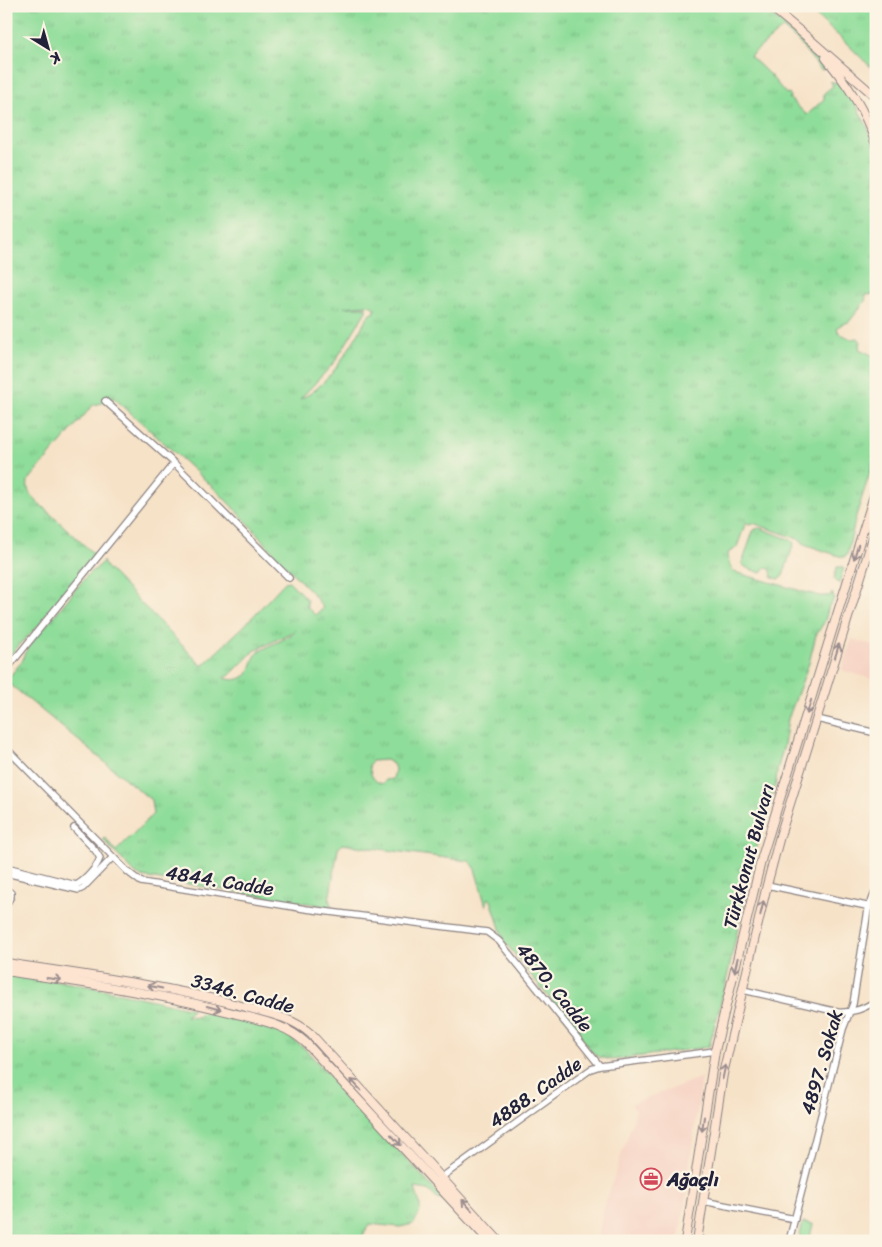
<svg xmlns="http://www.w3.org/2000/svg" width="882" height="1247" font-family="Sriracha,sans-serif">
<style>
.built{fill:#f6d2c3}
.grass{fill:url(#grass-tufts);stroke:#58806a;fill-rule:evenodd}
.garden{fill:#8fdd9a;stroke:#58806a}
.lines{fill:none;stroke-linecap:round;stroke-linejoin:round}
.street-casing{stroke:#8c8281;stroke-width:8}
.secondary-casing{stroke:#8c8281;stroke-width:10}
.street{stroke:#fff;stroke-width:5.5}
.secondary{stroke:#fde4d1;stroke-width:8}
.oneway{stroke:#9a8d8e}
.labels{text-anchor:middle;stroke-width:4.5;stroke-linejoin:round;paint-order:stroke}
.street-label{font-size:19px;fill:#22223b;stroke:#fcf5e5}
.poi-label{font-size:19px;font-weight:bold;fill:#22223b;stroke:#fcf5e5;text-anchor:start}
</style>
<defs>
<pattern id="grass-tufts" width="24" height="20" patternUnits="userSpaceOnUse" patternTransform="scale(1.25)"><rect width="24" height="20" fill="#8fdd9a"/><path d="M3 7l-1-3M5 7V3M7 7l1-3M15 17l-1-3M17 17v-4M19 17l1-3" fill="none" stroke="#7bbd86"/></pattern>
</defs>
<rect width="100%" height="100%" fill="#fcf5e5"/>
<filter id="ink" filterUnits="userSpaceOnUse"><feTurbulence type="fractalNoise" baseFrequency=".02" numOctaves="2"/><feDisplacementMap in="SourceGraphic" scale="10" xChannelSelector="R" yChannelSelector="G"/><feConvolveMatrix kernelMatrix="1 2 1 2 8 2 1 2 1" color-interpolation-filters="sRGB"/></filter>
<filter id="wash" filterUnits="userSpaceOnUse"><feTurbulence type="fractalNoise" baseFrequency=".0096" numOctaves="4" result="noise"/><feDisplacementMap in="SourceGraphic" scale="20" xChannelSelector="R" yChannelSelector="G"/><feGaussianBlur stdDeviation="1.12" result="paint"/><feColorMatrix in="noise" values="0 0 0 0 0 0 0 0 0 0 0 0 0 0 0 0 0 1.4 0 .05"/><feComposite in="paint" operator="in"/></filter>
<g filter="url(#wash)">
<rect width="100%" height="100%" fill="#f6e2c7"/>
<path class="built" d="M852,639l24,7v34l-34,-10z
M702,1077l-14,98 1,8 -11,58h-81l7,-34 32,-96 -5,-7z"/>
<path class="grass" d="M6,6h754l23,18 45,44 -7,2 -24,-30 -14,-12 -33,28 20,19 16,19 2,-1 3,3 -2,2 18,17 17,-16v-6l9,-7 -3,-5 6,2 4,-2 10,13 16,30 10,25v145l-10,1 -1,6 -16,21 -7,2 -5,4 2,5 12,6 7,-1 3,4 -2,7 17,8v97l-20,62 -9,39 -3,2 -5,-1 -35,-12 -3,-4 -48,-17 -5,1 -2,-2 -9,25 -2,2 -6,3c-3,6 1,15 5,20l85,24h10l3,-3 2,4 -2,6 -3,2 -4,16 -9,14 -7,28 -21,56 -4,26 -7,26 -1,11 -21,69 -30,136 -16,60 -97,13 -13,-3 -6,-4 -89,-112 -13,-41 -2,-2 -3,8 -12,-40 -5,-5 -127,-17 -4,5 -9,51 3,7 -190,-30 -7,-4 -32,-33 2,-2 11,13 37,-37 -2,-14 -145,-119 17,-21 1,-6 7,-10 59,-72 6,-3 7,-8 2,5 96,99h2l41,-39 41,-44 4,-1 18,19v7l8,8 8,-7 -10,-14 -35,-36 -31,-36 -32,-33 -102,-92 -2,3 -7,-3 -2,6 -9,2 -65,76c-1,7 0,10 4,16l63,58 -57,71 -32,33zM366,305l6,1 3,2v4l-6,3c-17,28 -38,71 -69,84l34,-36 32,-52v-4h-22zM296,630c-8,10 -25,13 -37,22 -9,7 -6,21 -16,25 -7,4 -12,3 -19,1l6,-3 24,-24zM386,760l7,4 2,5 -2,10 -7,1 -3,4c-10,-2 -13,-10 -14,-19l3,-4z
M805,6h71v66l-35,-34z
M760,528l31,12 3,3 -11,33 -4,3 -7,-2 -1,-7 -5,-3 -5,6 -14,-5 -5,-4 11,-33 2,-2z
M837,567h7l-5,17 -5,-5z
M6,971l101,19 86,19 -7,7 12,1 5,-5c36,8 75,12 103,38l140,152 -10,-4 -8,-8 -13,-2c5,17 9,20 -2,36l-13,3 -31,-3 -9,17h-354z"/>
<path class="garden" d="M803,1222l10,2 -4,17 -10,-2z"/>
</g>
<g filter="url(#ink)">
<g class="lines">
<g class="street-casing">
<path id="street" d="M105,401l69,62 115,115
M6,670l168,-207
M817,719l59,14
M6,748l122,124 13,10 165,27 181,23 12,9 101,125
M6,867l70,18c9,-4 21,-18 24,-27l-5,-8 -21,-22
M6,873l73,17 4,-2 30,-31
M767,885l109,23
M6,889l5,4v3l-5,9
M6,953l1,10
M743,990l95,22c15,1 25,-3 38,-11
M442,1177l149,-108 9,-3 115,-15
M703,1201l92,18
M698,1239l8,2
M789,1241l54,-212 10,-25 15,-94 8,-20"/>
</g>
<g class="secondary-casing">
<path id="secondary" d="M770,6l43,36 63,55
M826,58c22,27 39,52 50,86
M6,963c78,12 156,22 232,42 25,7 53,11 73,29l188,207
M6,971c76,12 152,22 227,42 26,7 53,11 73,30l183,198
M685,1241l30,-190 47,-194 114,-368
M697,1241l26,-167 44,-189 13,-49 96,-308"/>
</g>
<use href="#street" class="street"/>
<use href="#secondary" class="secondary"/>
</g>
<defs><path id="oneway-shaft" d="M-6 0H5M1.5-3L5.5 0L1.5 3" fill="none" stroke-width="1.6" stroke-linecap="round" stroke-linejoin="round" transform="scale(1.25)"/></defs>
<g class="oneway">
<use href="#oneway-shaft" transform="translate(856 552) rotate(107)"/>
<use href="#oneway-shaft" transform="translate(837 651) rotate(-73)"/>
<use href="#oneway-shaft" transform="translate(809 707) rotate(107)"/>
<use href="#oneway-shaft" transform="translate(762 908) rotate(-77)"/>
<use href="#oneway-shaft" transform="translate(736 965) rotate(103)"/>
<use href="#oneway-shaft" transform="translate(54 979) rotate(8)"/>
<use href="#oneway-shaft" transform="translate(155 987) rotate(-169)"/>
<use href="#oneway-shaft" transform="translate(214 1008) rotate(15)"/>
<use href="#oneway-shaft" transform="translate(724 1072) rotate(-78)"/>
<use href="#oneway-shaft" transform="translate(356 1085) rotate(-133)"/>
<use href="#oneway-shaft" transform="translate(703 1124) rotate(98)"/>
<use href="#oneway-shaft" transform="translate(396 1140) rotate(47)"/>
<use href="#oneway-shaft" transform="translate(467 1205) rotate(-132)"/>
</g>
</g>
<defs>
<g id="office-ring" transform="scale(1.125)"><circle r="9.5" fill="#fcf5e5" stroke="#d1495b" stroke-width="1.5"/><path d="M-6-3h4V-5.5h4V-3h4V5H-6ZM-1-4.5V-3h2v-1.5ZM-6 0V1H6V0Z" fill="#d1495b"/></g>
</defs>
<g fill-rule="evenodd">
<use href="#office-ring" x="651" y="1179"/>
</g>
<g class="labels">
<g class="street-label">
<text transform="translate(748 856) rotate(-75)" y="7">Türkkonut Bulvarı</text>
<text transform="translate(220 880) rotate(9)" y="7">4844. Cadde</text>
<text transform="translate(555 987) rotate(51)" y="7">4870. Cadde</text>
<text transform="translate(243 993) rotate(15)" y="7">3346. Cadde</text>
<text transform="translate(821 1062) rotate(-74)" y="7">4897. Sokak</text>
<text transform="translate(535 1092) rotate(-35)" y="7">4888. Cadde</text>
</g>
<g class="poi-label">
<text x="667" y="1186">Ağaçlı</text>
</g>
</g>
<rect width="882" height="1247" fill="none" stroke="#fcf5e5" stroke-width="25"/>
<g transform="translate(48 48) rotate(143)" stroke="#fcf5e5" stroke-width="4" paint-order="stroke">
<path d="M0-4L9 19L0 12L-9 19Z" fill="#22223b"/>
<text y="-8" font-size="14" font-weight="bold" text-anchor="middle" fill="#22223b">K</text>
</g>
</svg>
